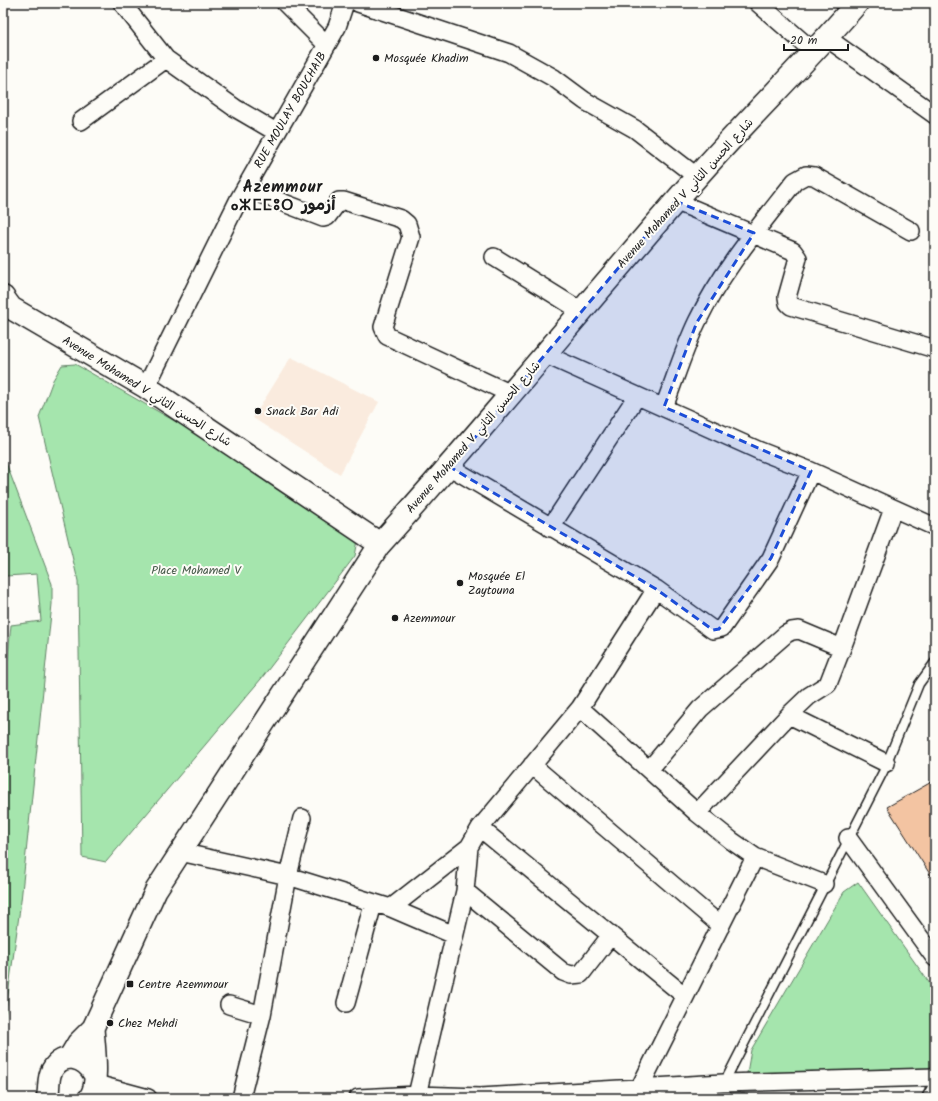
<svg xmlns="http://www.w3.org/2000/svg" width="938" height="1101" font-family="Kalam,'Playpen Sans Arabic','Noto Sans Tifinagh',sans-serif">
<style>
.built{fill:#faebde}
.green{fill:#a5e5ad;stroke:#608064}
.building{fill:#f3c4a2;stroke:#1c1c1c}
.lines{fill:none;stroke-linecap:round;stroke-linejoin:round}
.service-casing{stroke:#1c1c1c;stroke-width:11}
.minor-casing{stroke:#1c1c1c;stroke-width:20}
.tertiary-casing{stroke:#1c1c1c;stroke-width:24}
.secondary-casing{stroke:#1c1c1c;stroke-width:25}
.service{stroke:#fdfcf7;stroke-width:8}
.minor{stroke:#fdfcf7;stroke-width:17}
.tertiary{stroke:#fdfcf7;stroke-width:21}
.secondary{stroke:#fdfcf7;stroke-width:22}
.marked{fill:#1d4ed8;fill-opacity:0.2;stroke:#1d4ed8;stroke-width:3;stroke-dasharray:8 5;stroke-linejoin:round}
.poi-dot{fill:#1c1c1c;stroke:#fdfcf7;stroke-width:1.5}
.labels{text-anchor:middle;stroke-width:4;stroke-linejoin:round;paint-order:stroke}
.poi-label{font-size:12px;fill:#1c1c1c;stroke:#fdfcf7;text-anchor:start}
.street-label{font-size:12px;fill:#1c1c1c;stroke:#fdfcf7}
.park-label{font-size:12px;fill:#455848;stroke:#fdfcf7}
.district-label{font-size:16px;font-weight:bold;letter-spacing:1px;fill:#1c1c1c;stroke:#fdfcf7}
</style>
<rect width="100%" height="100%" fill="#fdfcf7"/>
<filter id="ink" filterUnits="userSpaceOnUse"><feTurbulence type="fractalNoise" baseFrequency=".025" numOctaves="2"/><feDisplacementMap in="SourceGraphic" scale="8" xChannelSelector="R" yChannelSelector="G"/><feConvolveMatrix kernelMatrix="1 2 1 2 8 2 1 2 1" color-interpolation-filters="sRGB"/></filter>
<g filter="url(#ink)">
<path class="built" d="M291,357l88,45 -39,72 -87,-56z"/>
<path class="green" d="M75,364l269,154 15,17 -4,21 -94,123 -155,183 -24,-5 -4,-276 -39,-164 14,-37 9,-15z
M3,455l49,129v20l-31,297 -18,130v-324l8,-82 30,-4 -4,-47 -31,2 -3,-10z
M858,882l77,109v81l-167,3 -21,-2 4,-23 93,-158z"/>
<path class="building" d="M935,780v102l-48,-75z"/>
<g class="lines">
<g class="service-casing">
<path id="service" d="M724,1083l159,-311 36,-88 16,-22"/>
</g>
<g class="minor-casing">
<path id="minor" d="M122,3l44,56 69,49 41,24
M285,3l42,42
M358,3l151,50 45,25 31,23 50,28 61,47
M758,3l56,49
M827,38l108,77
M81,121l85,-62
M245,188l78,30 4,-1 12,-16h5l57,18 6,5 4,13 -28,90 4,9 124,58
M675,201l118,50 5,7 -11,39 1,6 3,3 144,43
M494,257l87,54
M544,354l216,97 51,20 124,56
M146,387l93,-188 98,-172 8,-24
M664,407c11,-28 20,-58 33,-85 25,-52 63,-96 98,-141l11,-6 8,1 97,55
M450,467l206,122 57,41 9,-2 49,-70 40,-87
M550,528l87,-132
M580,708l76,-119
M789,715l20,-19 19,-12 14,-36
M532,765l189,161
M649,770l51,-61 86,-75 6,-3 7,-1 43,18 51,-139
M697,813l92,-98 97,48
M480,828l205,168
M848,838l87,120
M469,847l-4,44 98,81 8,3 10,-1 30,-39
M180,852l108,24 103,32 78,-61 11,-19 100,-120 117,105 35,28 23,16 69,27
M391,908l63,27
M346,1003l27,-99
M229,1005l33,10
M96,1084l52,14
M639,1089l116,-232
M417,1095l48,-204
M241,1098l21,-83 26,-139 14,-58
M358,1098l59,-3 63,2 243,-14 212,-6
M931,1098l4,-7"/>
</g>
<g class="tertiary-casing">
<path id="tertiary" d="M69,1058l9,-15 15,-15 63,-138 224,-346
M47,1098c3,-9 0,-19 5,-28 11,-20 33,-12 42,4
M89,1098c11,-12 5,-53 4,-70"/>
</g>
<g class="secondary-casing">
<path id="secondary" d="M3,297l8,11 135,79 234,157c108,-120 209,-244 315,-365 52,-60 110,-115 162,-176"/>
</g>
<use href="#service" class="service"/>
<use href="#minor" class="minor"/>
<use href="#tertiary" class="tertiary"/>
<use href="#secondary" class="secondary"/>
</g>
</g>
<path class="marked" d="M675,201l79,32 -57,89 -33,85 147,64 -40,87 -52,71 -6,1 -57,-41 -206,-122z"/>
<g class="poi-dot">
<circle cx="376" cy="58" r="4"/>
<circle cx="258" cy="411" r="4"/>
<circle cx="460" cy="583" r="4"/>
<circle cx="395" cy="618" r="4"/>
<rect x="126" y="980" width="8" height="8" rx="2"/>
<circle cx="110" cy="1023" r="4"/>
</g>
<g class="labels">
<g class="poi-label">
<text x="384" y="62">Mosquée Khadim</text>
<text x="266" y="415">Snack Bar Adi</text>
<text x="468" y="580">Mosquée El<tspan x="468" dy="14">Zaytouna</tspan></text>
<text x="403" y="622">Azemmour</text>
<text x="138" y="988">Centre Azemmour</text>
<text x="118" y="1027">Chez Mehdi</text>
</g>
<g class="street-label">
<text transform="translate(290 110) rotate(-60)" y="4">RUE MOULAY BOUCHAIB</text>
<text transform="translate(685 193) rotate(-48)" y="4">Avenue Mohamed V شارع الحسن الثاني</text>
<text transform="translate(147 391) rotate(32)" y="4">Avenue Mohamed V شارع الحسن الثاني</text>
<text transform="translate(473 437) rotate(-49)" y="4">Avenue Mohamed V شارع الحسن الثاني</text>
</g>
<g class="park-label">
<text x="196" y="574">Place Mohamed V</text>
</g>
<g class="district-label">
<text x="283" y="192">Azemmour<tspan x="283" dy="18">ⴰⵣⵎⵎⵓⵔ أزمور</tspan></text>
</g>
</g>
<rect width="938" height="1101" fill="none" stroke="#fdfcf7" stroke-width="16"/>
<rect x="8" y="8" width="922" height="1085" fill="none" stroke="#1c1c1c" stroke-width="1.5" filter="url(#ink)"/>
<path d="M784 44v6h64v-6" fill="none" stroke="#1c1c1c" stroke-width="2"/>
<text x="790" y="44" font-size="12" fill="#1c1c1c" stroke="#fdfcf7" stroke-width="3" paint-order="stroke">20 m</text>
</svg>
